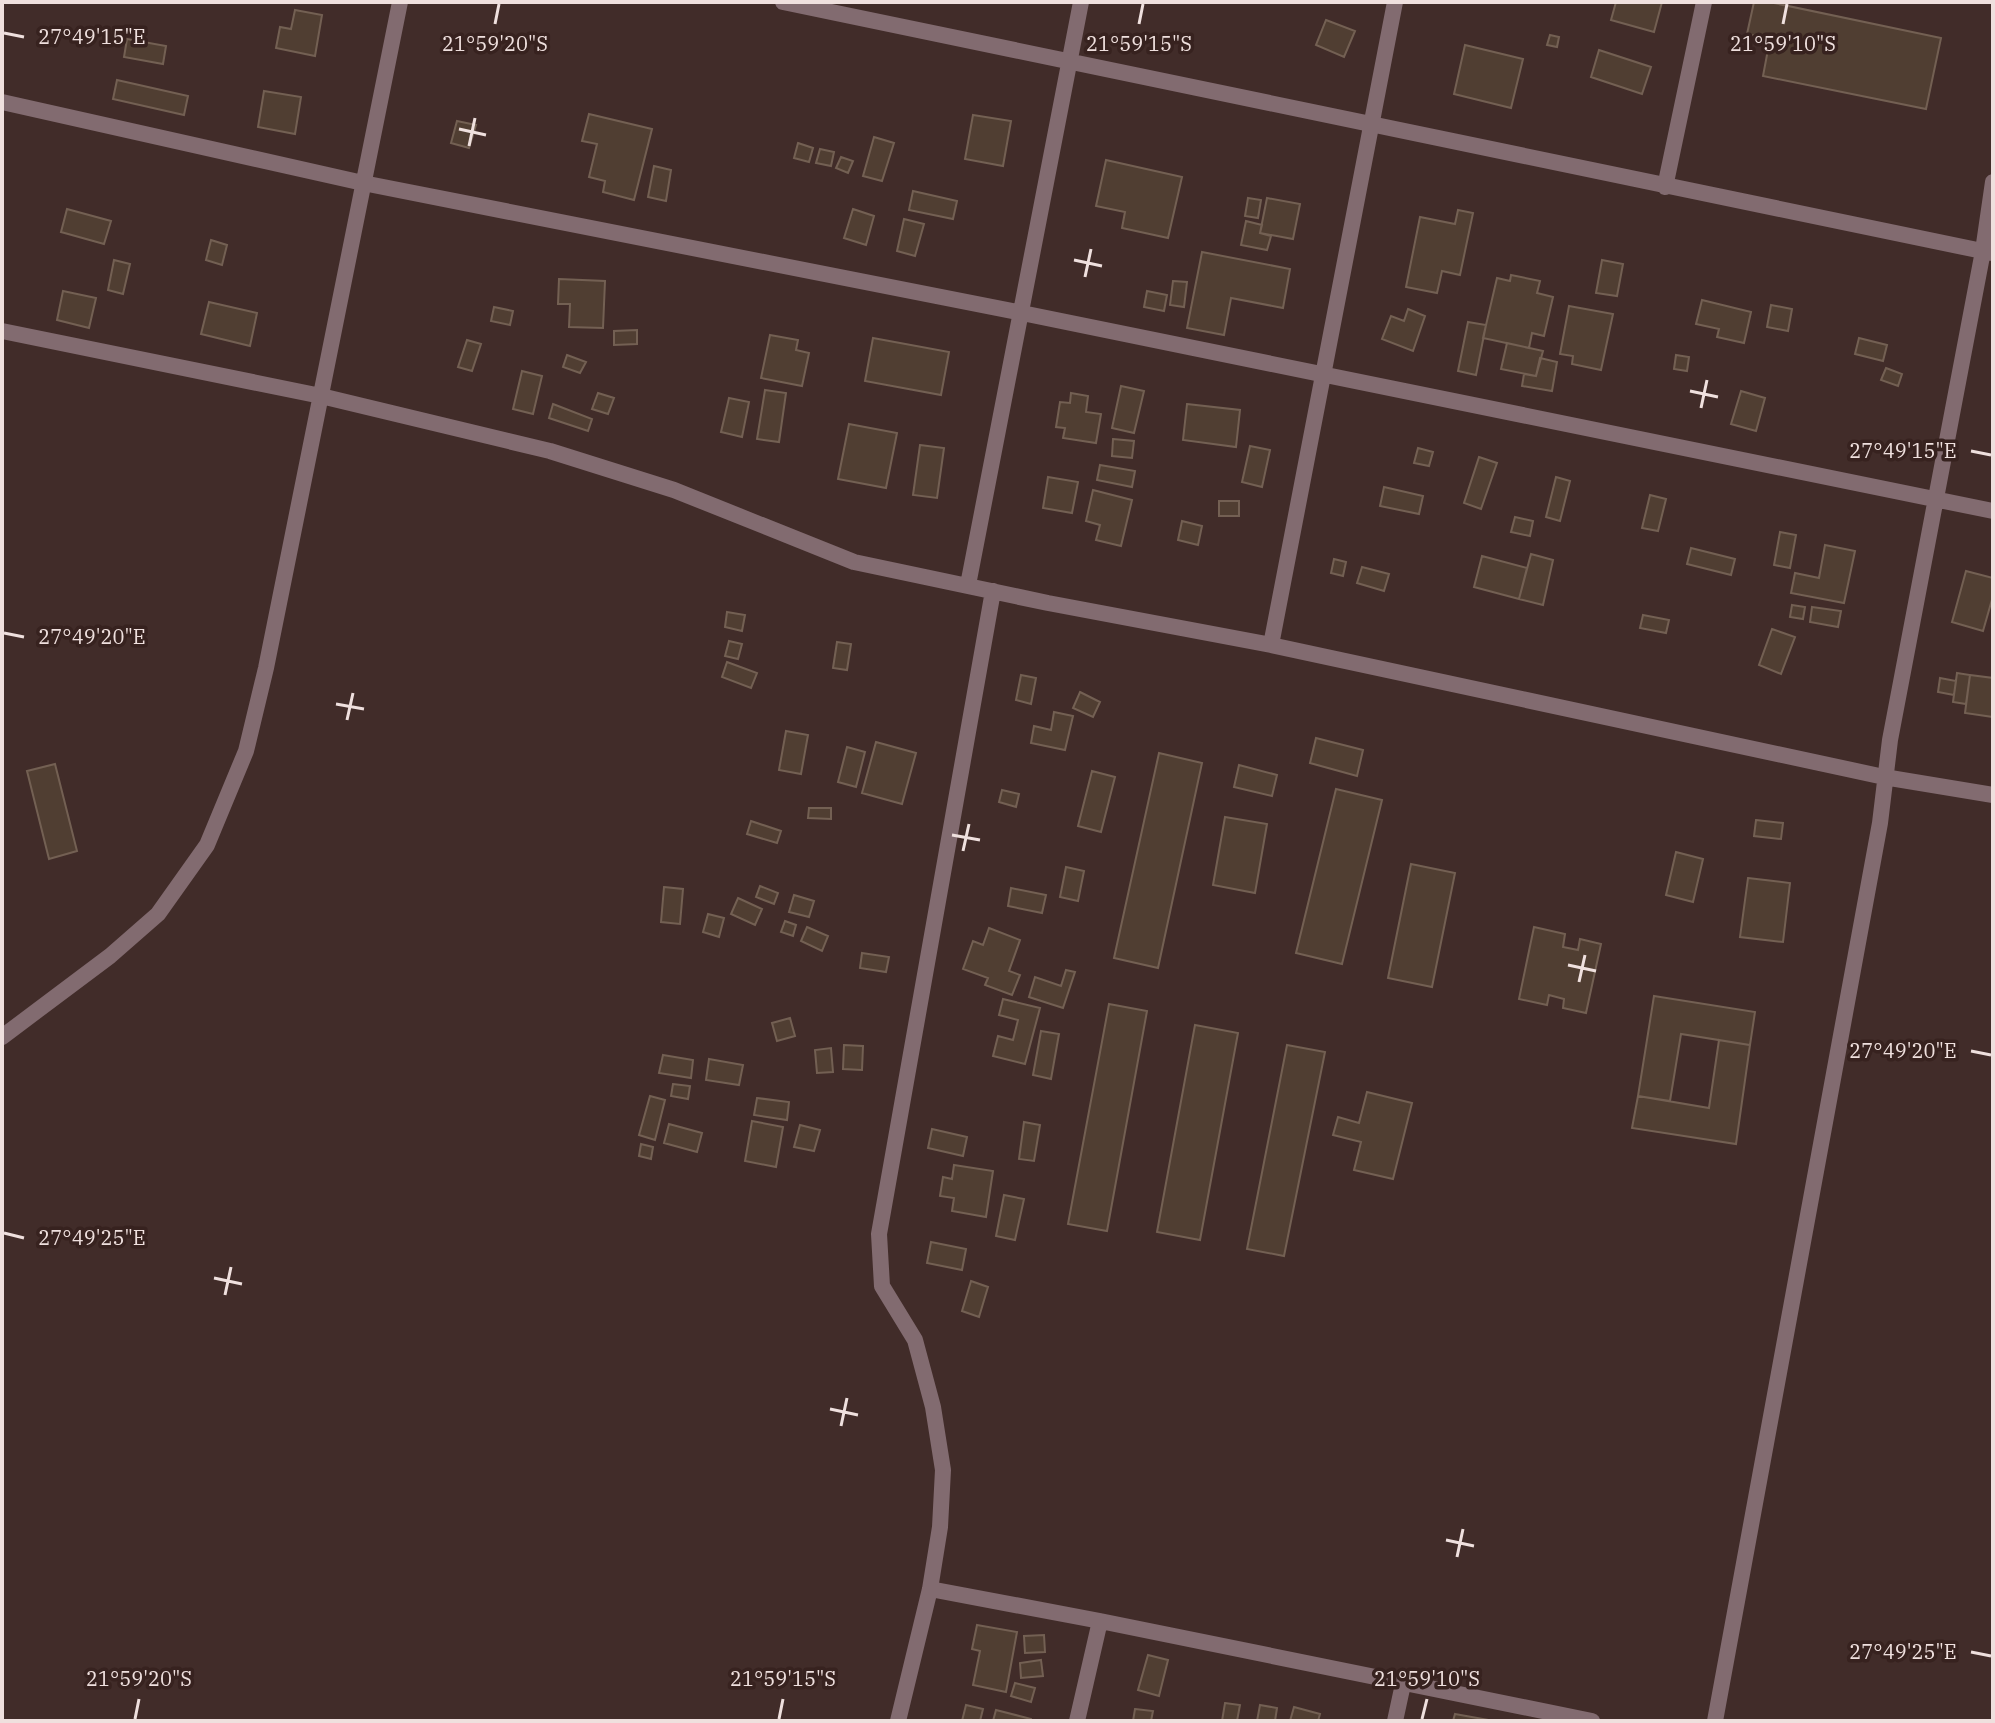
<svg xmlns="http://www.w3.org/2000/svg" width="1995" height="1723" font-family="'IBM Plex Serif',serif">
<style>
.building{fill:#503e32;stroke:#736053;stroke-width:2}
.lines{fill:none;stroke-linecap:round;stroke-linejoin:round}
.minor{stroke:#826b70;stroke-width:16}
.ticks{fill:none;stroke:#efe0de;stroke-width:3}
.ticks-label{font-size:20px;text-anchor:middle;fill:#efe0de;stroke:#37221f;stroke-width:7;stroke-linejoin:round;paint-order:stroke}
</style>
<rect width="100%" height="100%" fill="#412c29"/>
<path class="building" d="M1616,2h46l-8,30 -43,-12z
M1754,2h15l172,36 -15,71 -163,-33 7,-37 -23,-5z
M295,10l27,5 -7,41 -39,-8 4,-21 11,2z
M1326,20l29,11 -11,26 -28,-12z
M1550,35l9,2 -2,10 -10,-2z
M127,39l39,7 -3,18 -39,-7z
M1465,45l58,14 -12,49 -57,-14z
M1599,50l52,17 -9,27 -51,-17z
M117,80l71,16 -4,19 -71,-16z
M264,91l37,6 -6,37 -37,-7z
M589,114l63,15 -18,71 -31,-8 2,-11 -16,-4 8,-33 -15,-3z
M973,115l38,6 -8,45 -38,-7z
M457,121l19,4 -7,23 -18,-5z
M874,137l20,6 -12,38 -19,-5z
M798,143l15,5 -4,14 -15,-4z
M820,149l14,3 -3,14 -15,-3z
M841,157l12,4 -5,12 -12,-5z
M1106,160l76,17 -14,61 -46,-10 3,-16 -29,-6z
M654,166l17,4 -5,31 -18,-4z
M913,191l44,10 -4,18 -44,-9z
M1248,198l13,2 -3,18 -13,-2z
M1267,198l33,6 -7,35 -33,-6z
M67,209l44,12 -7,23 -43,-12z
M853,209l21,7 -8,29 -22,-7z
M1458,210l15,3 -13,62 -18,-4 -5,22 -31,-6 14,-70 35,7z
M904,219l20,5 -9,32 -18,-5z
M1246,221l16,4 -2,8 11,3 -4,14 -26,-5z
M211,240l16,5 -5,20 -16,-5z
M1202,252l88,17 -7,39 -52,-10 -7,37 -37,-7z
M114,260l16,4 -7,30 -15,-4z
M1602,260l21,4 -6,32 -21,-3z
M1511,275l29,6 -3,12 16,4 -9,39 -12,-3 -3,15 -46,-10 14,-60 13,3z
M559,279l46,2 -2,47 -34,-1 1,-23h-12z
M1173,281l14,1 -3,25 -14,-2z
M63,291l33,7 -7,30 -32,-8z
M1147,291l20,4 -3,16 -20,-4z
M1702,300l49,12 -7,31 -27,-6 2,-8 -23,-5z
M209,302l48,11 -7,33 -49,-12z
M1771,305l21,4 -4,22 -21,-4z
M1569,306l44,8 -12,56 -29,-6 1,-8 -13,-2z
M494,307l19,4 -3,14 -19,-4z
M1408,309l17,7 -12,35 -31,-12 9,-23 13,5z
M1468,322l18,3 -10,50 -18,-4z
M637,330v14l-23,1v-14z
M770,335l28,5 -2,10 13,3 -7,33 -41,-8z
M873,338l76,14 -8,43 -76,-14z
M1859,338l28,7 -4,16 -28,-7z
M467,340l14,4 -9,27 -14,-4z
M1507,343l36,8 -7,25 -35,-7z
M567,355l19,7 -6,11 -17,-6z
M1676,355l13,2 -2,14 -13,-2z
M1540,358l17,4 -5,29 -30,-5 2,-12 12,2z
M1886,368l16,6 -4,12 -17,-6z
M522,371l20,5 -9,38 -20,-5z
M1121,386l23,5 -10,42 -22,-5z
M765,390l21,3 -7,49 -22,-3z
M1741,391l24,7 -9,33 -25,-7z
M598,393l16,5 -6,16 -16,-5z
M1071,393l17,3 -2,16 15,2 -5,29 -33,-5 2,-10 -9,-1 4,-25 10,1z
M729,398l20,4 -7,35 -21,-5z
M553,404l39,15 -4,12 -39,-13z
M1187,404l53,6 -4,37 -53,-7z
M849,424l48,9 -11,55 -48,-9z
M1113,439l21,2 -2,17 -20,-2z
M920,445l24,3 -7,50 -24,-3z
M1250,446l20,4 -8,37 -20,-5z
M1418,448l15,4 -4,14 -15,-3z
M1479,457l18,6 -16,46 -17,-6z
M1100,465l35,6 -3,16 -35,-7z
M1048,477l30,5 -6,31 -29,-5z
M1556,477l14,4 -10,40 -14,-4z
M1384,487l39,9 -4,18 -39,-8z
M1093,490l39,10 -11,46 -25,-6 4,-15 -14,-4z
M1650,495l16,4 -8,32 -16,-3z
M1219,501h20v15h-20z
M1515,517l18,4 -3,15 -19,-4z
M1182,521l20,5 -4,19 -20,-5z
M1780,532l16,3 -6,33 -16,-3z
M1825,545l30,6 -11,52 -53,-10 4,-20 24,5z
M1691,548l44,11 -4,16 -44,-11z
M1531,554l22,6 -10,45 -24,-6z
M1482,556l45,12 -8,31 -45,-12z
M1334,559l12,3 -3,14 -12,-3z
M1362,567l27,7 -5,17 -27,-8z
M1966,571l27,7v18l-10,35 -31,-9z
M1792,605l13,2 -2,12 -13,-2z
M1812,607l29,4 -3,16 -28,-5z
M727,612l18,3 -3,16 -17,-4z
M1643,615l26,5 -3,13 -26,-5z
M1772,629l23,8 -14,37 -22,-9z
M729,641l13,3 -4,15 -13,-3z
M837,642l14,2 -4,26 -14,-2z
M727,662l30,11 -6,15 -29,-11z
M1957,673l13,2 -4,29 -13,-2z
M1021,675l15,3 -5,26 -15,-4z
M1970,675l23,3v39l-28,-4z
M1940,678l16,3 -2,14 -16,-3z
M1080,692l20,10 -7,15 -20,-9z
M1054,712l19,4 -8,34 -34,-7 3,-17 17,4z
M786,731l22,4 -7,39 -22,-4z
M1316,738l47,12 -6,26 -47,-13z
M876,742l40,11 -14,51 -40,-11z
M847,747l18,5 -9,35 -18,-5z
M1159,753l43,10 -44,205 -44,-10z
M55,764l22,87 -28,8 -22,-88z
M1239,765l38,10 -5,21 -38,-9z
M1092,771l23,6 -14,55 -23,-6z
M1336,789l46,11 -40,164 -46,-11z
M1002,790l17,4 -3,13 -17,-5z
M809,808h22v11l-23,-1z
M1225,817l42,7 -12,69 -42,-8z
M1756,820l27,3 -2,16 -27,-3z
M751,821l30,10 -4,12 -30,-9z
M1676,852l27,7 -10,43 -27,-7z
M1411,864l44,9 -23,114 -44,-9z
M1066,867l18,4 -6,30 -18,-4z
M1748,878l42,5 -7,59 -43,-5z
M760,886l18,7 -4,11 -18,-7z
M664,887l19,2 -3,35 -19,-2z
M1011,888l35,7 -4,18 -34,-7z
M794,895l20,6 -5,16 -20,-5z
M738,898l24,11 -7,16 -24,-11z
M708,914l16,4 -5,19 -16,-5z
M785,921l11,4 -3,11 -12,-4z
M807,927l21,9 -6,15 -21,-10z
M1534,927l31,7 -2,13 15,3 2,-11 21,5 -15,69 -23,-5 1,-9 -15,-4 -2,10 -28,-6z
M989,928l31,12 -11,31 11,4 -8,20 -27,-10 3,-7 -25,-9 10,-28 10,4z
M862,953l27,4 -3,15 -26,-4z
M1066,970l9,2 -12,36 -34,-11 6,-20 26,9z
M1654,996l101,16 -5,33 -69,-11 -11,67 -32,-5z
M1003,999l37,9 -15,56 -32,-8 5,-20 15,4 5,-20 -19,-5z
M1109,1004l38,7 -40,220 -39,-7z
M790,1018l5,18 -18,5 -5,-18z
M1195,1025l43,8 -38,207 -43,-8z
M1041,1031l18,3 -8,45 -18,-4z
M1719,1040l31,5 -14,99 -104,-16 6,-32 71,12z
M844,1045l19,1 -1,24 -19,-1z
M1287,1045l38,7 -41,204 -37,-7z
M831,1048l2,24 -16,1 -2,-23z
M663,1055l30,5 -2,18 -32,-5z
M709,1059l34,6 -4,20 -33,-5z
M673,1084l17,2 -2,13 -17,-3z
M1367,1092l45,11 -19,76 -39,-9 7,-28 -28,-7 5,-18 21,6z
M650,1096l15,4 -10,40 -16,-5z
M757,1098l32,4 -2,18 -33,-5z
M752,1121l31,6 -7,40 -31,-6z
M1024,1122l16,3 -6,36 -15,-2z
M669,1124l33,9 -5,19 -33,-9z
M800,1125l20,5 -6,21 -20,-4z
M932,1129l35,8 -4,19 -35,-8z
M641,1144l12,3 -2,12 -12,-3z
M954,1165l39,6 -7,46 -34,-6 2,-13 -14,-2 3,-19 9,2z
M1004,1195l20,4 -9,41 -19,-4z
M931,1242l35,7 -4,21 -35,-7z
M971,1281l17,6 -9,30 -17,-6z
M977,1625l40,7 -11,60 -33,-7 7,-34 -8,-2z
M1044,1635l1,17 -20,1 -1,-17z
M1148,1655l20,5 -9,36 -21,-6z
M1041,1660l2,16 -22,2 -1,-15z
M1015,1683l20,5 -4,14 -20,-6z
M1225,1703l15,2 -3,16h-15z
M966,1705l17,4 -3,12h-18z
M1260,1705l17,3 -2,13h-18z
M1294,1707l26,7 -2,7h-28z
M1135,1709l18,2 -2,10h-18z
M996,1710l35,9v2h-38z
M1455,1714l39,7h-41z"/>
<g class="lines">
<path class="minor" d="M783,2l1209,251
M2,102l361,81 659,130 971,198
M1665,187l39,-185
M2,331l319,65 229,55 124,39 180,72 194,41 223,42 613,132 109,18
M968,585l113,-583
M1271,645l124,-643
M2,1037l108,-81 48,-42 49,-69 39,-94 20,-83 134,-666
M930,1589l170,32 492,100
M898,1721l32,-132 10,-62 3,-57 -10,-63 -18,-67 -33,-54 -3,-52 114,-643
M1077,1721l23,-100
M1395,1721l8,-37
M1715,1721l165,-898 10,-83 93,-489 10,-69"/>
</g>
<path class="ticks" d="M495,24l4,-20M1139,24l4,-20M1783,24l4,-20M4,33l20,4M459,129l27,6M469,146l6,-28M1074,260l28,6M1085,277l6,-28M1690,391l28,6M1701,408l6,-28M1971,451l20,4M4,633l20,4M336,704l28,5M347,720l6,-27M952,835l28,5M963,851l6,-27M1568,965l28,6M1579,982l6,-27M1971,1051l20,4M4,1233l20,5M214,1278l28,6M225,1295l6,-28M830,1409l28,6M841,1426l6,-28M1446,1540l28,6M1457,1557l6,-28M1971,1652l20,4M135,1719l4,-20M779,1719l4,-20M1422,1719l5,-20"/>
<g class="ticks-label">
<text x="92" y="44">27°49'15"E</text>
<text x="495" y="51">21°59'20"S</text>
<text x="1139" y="51">21°59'15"S</text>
<text x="1783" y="51">21°59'10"S</text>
<text x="1903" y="458">27°49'15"E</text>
<text x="92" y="644">27°49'20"E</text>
<text x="1903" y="1058">27°49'20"E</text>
<text x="92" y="1245">27°49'25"E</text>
<text x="1903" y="1659">27°49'25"E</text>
<text x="139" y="1686">21°59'20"S</text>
<text x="783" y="1686">21°59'15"S</text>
<text x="1427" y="1686">21°59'10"S</text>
</g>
<rect width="1995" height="1723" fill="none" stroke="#efe0de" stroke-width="8"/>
</svg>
